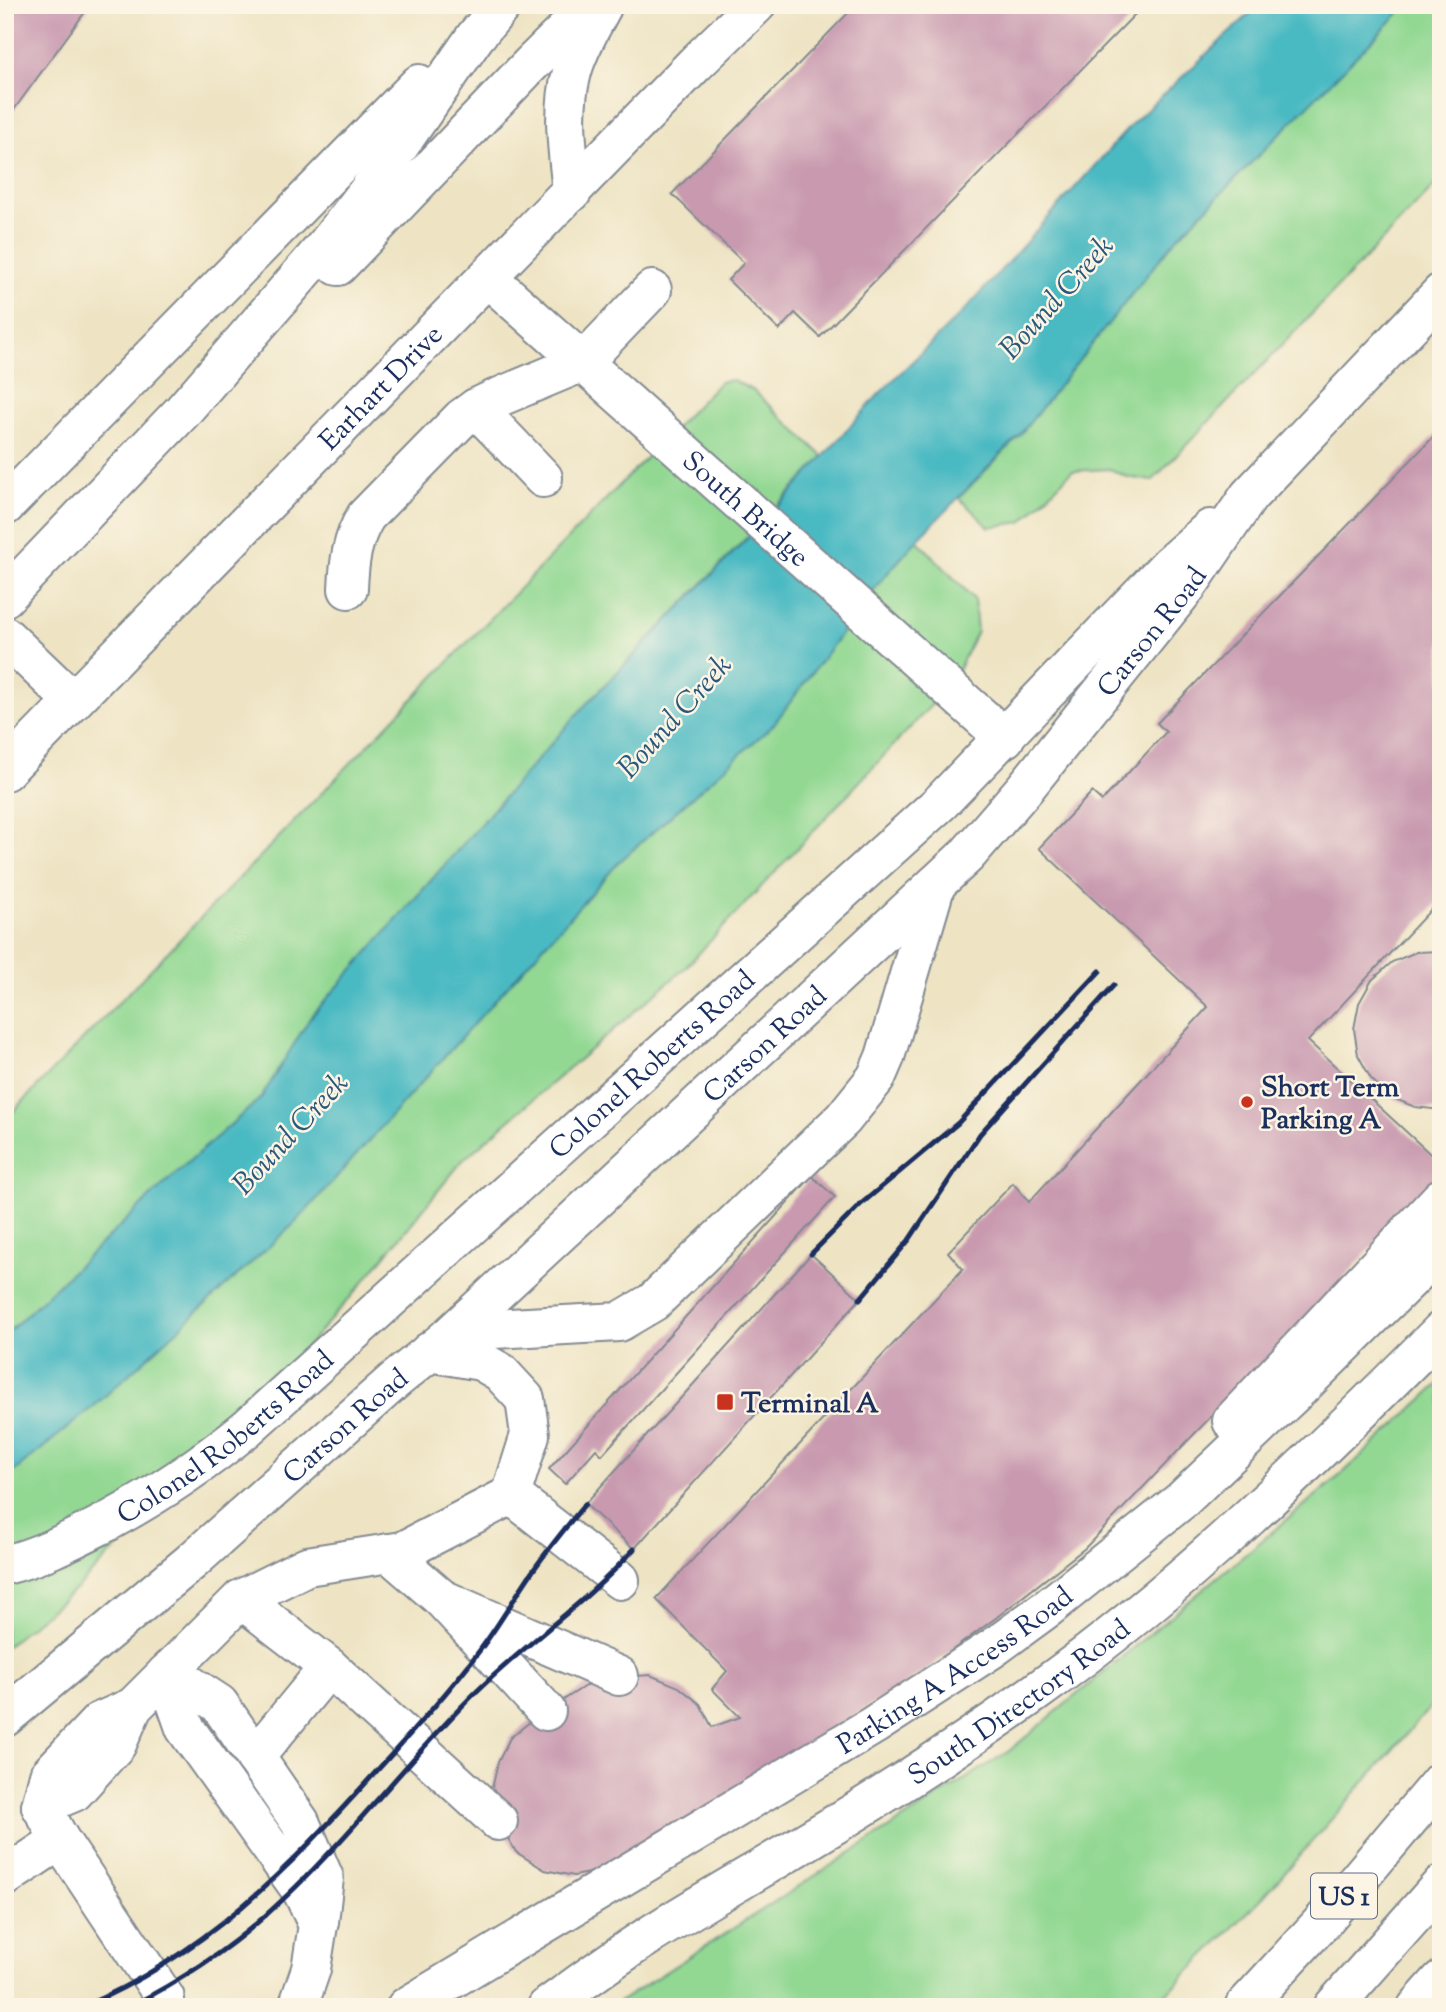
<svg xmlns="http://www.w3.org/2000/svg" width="1446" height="2012" font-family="'Sorts Mill Goudy',serif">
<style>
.green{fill:#92d893;stroke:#568478;stroke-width:2}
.water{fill:#4ab9c2;stroke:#327490;stroke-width:2}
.building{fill:#c899af}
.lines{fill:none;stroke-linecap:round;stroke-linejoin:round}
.minor-casing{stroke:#848a91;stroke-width:42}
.highway-casing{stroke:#848a91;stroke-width:42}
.minor{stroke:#fff;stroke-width:38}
.highway{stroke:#fff;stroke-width:38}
.rail{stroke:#1b2f5e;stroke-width:5}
.poi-dot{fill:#c8321e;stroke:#fcf5e5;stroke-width:2.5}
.labels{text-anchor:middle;stroke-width:5;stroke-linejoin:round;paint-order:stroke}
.shield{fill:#fcf5e5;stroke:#5e6a86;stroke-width:2}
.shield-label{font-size:26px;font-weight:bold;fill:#1b2f5e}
.street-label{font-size:28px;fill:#1b2f5e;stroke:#fcf5e5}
.poi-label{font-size:28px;font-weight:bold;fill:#1b2f5e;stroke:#fcf5e5;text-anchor:start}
.water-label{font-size:30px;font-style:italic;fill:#29587c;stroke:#fcf5e5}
</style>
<rect width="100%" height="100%" fill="#fcf5e5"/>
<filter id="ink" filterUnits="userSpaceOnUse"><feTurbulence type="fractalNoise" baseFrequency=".0143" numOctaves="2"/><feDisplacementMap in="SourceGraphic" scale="14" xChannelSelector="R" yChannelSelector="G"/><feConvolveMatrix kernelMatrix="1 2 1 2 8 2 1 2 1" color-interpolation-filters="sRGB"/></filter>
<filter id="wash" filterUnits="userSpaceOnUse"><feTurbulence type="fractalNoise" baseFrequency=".00686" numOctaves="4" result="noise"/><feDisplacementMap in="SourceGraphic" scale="28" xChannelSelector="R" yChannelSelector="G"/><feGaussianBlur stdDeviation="1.57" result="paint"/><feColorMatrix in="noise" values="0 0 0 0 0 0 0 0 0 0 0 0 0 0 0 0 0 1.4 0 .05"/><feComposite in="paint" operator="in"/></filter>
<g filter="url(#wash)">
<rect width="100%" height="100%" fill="#eee4c4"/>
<path class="green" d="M1407,5h34v174l-289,302 -25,-4 -17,-8 -38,2 -50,51 -33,5 -30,-29 60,-62 156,-196z
M733,380l21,11 70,66 -243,253 -271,308 -49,80 -84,74 -172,163v-215l701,-724 14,-14z
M917,540l57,59 3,32 -25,52 -267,285 -222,192 -106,130 -138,155 -143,144 -71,58v-168l89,-73 203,-185 322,-359 154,-137 106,-142z
M1441,1382v313l-178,202 -110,110h-542l398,-256 334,-278z"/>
<path class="water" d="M1259,5h148l-232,235 -156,196 -102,104 -38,43 -106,142 -154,137 -322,359 -203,185 -89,73v-144l172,-163 84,-74 49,-80 271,-308 208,-215 90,-101 88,-86 166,-185z"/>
<g id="blocks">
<path class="building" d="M5,5h85l-85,117z
M856,5h288l-324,332 -25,-24 -16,17 -51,-50 16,-17 -72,-69z
M1441,429v479l-5,-4 -128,137 133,123v8l-104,113 -252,263 -88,69 -81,60 -304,191 -38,8 -29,-6 -29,-18 -18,-31 -6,-32 6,-27 12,-24 21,-17 65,-42 54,-4 29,12 21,17 12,23 28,-10 -28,-28 15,-18 -71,-72 307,-330 -15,-17 65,-69 16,19 179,-195 -169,-159 53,-56 10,9 64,-69 -9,-9z
M1441,951v159l-26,-3 -25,-10 -19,-18 -13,-24 -4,-26 5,-26 13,-23 20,-18 24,-10z
M812,1176l23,21 -233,258 -6,-6 -31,35 -16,-15z
M811,1254l49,45 -226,250 -49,-45z"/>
</g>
</g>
<g filter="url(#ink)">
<use href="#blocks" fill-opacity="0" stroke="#848a91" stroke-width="2"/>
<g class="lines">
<g class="minor-casing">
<g id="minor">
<path d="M572,192c-4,-39 -11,-81 0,-120 6,-23 19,-44 30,-65"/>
<path d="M338,266l192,-201 61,-60"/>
<path id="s1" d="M488,278l517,460"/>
<path d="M476,408l67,70"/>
<path d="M5,506l414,-422"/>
<path d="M348,589c1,-27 4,-50 18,-73l96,-98 14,-10 21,-10 86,-36 69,-72"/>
<path d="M5,597l176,-184 147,-170 38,-49 109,-157 27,-32"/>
<path d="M5,636l68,65"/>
<path id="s2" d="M5,771l690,-707 61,-59"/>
<path d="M447,1338l28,-8 144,-8 34,-20 190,-183 33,-41 9,-21 51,-173"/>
<path d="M1232,1421l209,-223"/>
<path d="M511,1495l109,85"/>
<path d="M389,1553l53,46"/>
<path id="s3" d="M5,1565c37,-9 70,-27 104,-44 50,-27 94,-57 138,-93l693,-625 230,-239 40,-35"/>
<path d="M241,1599l88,68 169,154"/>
<path d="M166,1674l19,54 118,165 15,32 -7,44 -13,38"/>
<path d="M166,1674l21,9 32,21 81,118 24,56 -5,44"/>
<path d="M133,1707l-16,37 -43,48 -33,14 8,-31 50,-53 34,-15 108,-108 66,-33 96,-15 108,-56 19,-60 -5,-36 -25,-27 -19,-11 -52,-9"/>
<path d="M546,1711l-104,-112 177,77"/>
<path id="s4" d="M5,1717l186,-155 203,-181 53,-43 520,-483 58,-67 164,-204 60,-88 192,-203"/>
<path d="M255,1757l74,-90"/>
<path d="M41,1806l19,34 105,158 -1,9"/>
<path d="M5,1877l55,-37"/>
<path id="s5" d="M406,2007l468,-282 119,-77 56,-41 133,-107 119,-113 140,-138"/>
<path id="s6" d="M547,2007c32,-23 64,-47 97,-68 56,-36 114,-68 170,-102 76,-45 150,-94 222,-145 148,-105 277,-233 405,-361"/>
</g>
</g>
<g class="highway-casing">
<path id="highway" d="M1244,2007l80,-87 117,-139
M1333,2007l108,-122
M1417,2007l24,-27"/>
</g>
<use href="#minor" class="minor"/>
<use href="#highway" class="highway"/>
<path class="rail" d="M811,1254l50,-50 97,-81 142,-152
M860,1299l49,-59 71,-106 134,-149
M82,2007c123,-52 204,-136 291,-232 37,-41 74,-81 107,-125 18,-24 33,-50 50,-75 17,-25 36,-48 55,-71
M129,2007c49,-25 96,-55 137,-92 74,-66 134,-146 203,-216 53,-54 115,-93 165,-150"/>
</g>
</g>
<g class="poi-dot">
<circle cx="1247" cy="1102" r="7"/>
<rect x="716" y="1393" width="18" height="18" rx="3.5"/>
</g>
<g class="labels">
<rect class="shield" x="1311" y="1873.5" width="66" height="45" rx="5"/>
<g class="shield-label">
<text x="1344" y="1905">US 1</text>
</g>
<g class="street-label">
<text dy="10" stroke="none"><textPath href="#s2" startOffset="537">Earhart Drive</textPath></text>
<text dy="10" stroke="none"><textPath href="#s1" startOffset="346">South Bridge</textPath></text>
<text dy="10" stroke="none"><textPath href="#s4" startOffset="1582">Carson Road</textPath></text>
<text dy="10" stroke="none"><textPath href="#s4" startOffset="1015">Carson Road</textPath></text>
<text dy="10" stroke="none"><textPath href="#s3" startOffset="824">Colonel Roberts Road</textPath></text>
<text dy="10" stroke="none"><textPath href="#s4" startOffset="448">Carson Road</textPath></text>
<text dy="10" stroke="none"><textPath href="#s3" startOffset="257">Colonel Roberts Road</textPath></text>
<text dy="10" stroke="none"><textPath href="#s5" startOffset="644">Parking A Access Road</textPath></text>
<text dy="10" stroke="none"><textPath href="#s6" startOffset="562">South Directory Road</textPath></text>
</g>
<g class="poi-label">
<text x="1261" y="1096">Short Term<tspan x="1261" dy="32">Parking A</tspan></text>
<text x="741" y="1412">Terminal A</text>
</g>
<g class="water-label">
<text transform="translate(1056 297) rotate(-48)" y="10">Bound Creek</text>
<text transform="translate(674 716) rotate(-48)" y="10">Bound Creek</text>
<text transform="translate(290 1133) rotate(-47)" y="10">Bound Creek</text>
</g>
</g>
<rect width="1446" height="2012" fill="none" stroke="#fcf5e5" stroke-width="28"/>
</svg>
